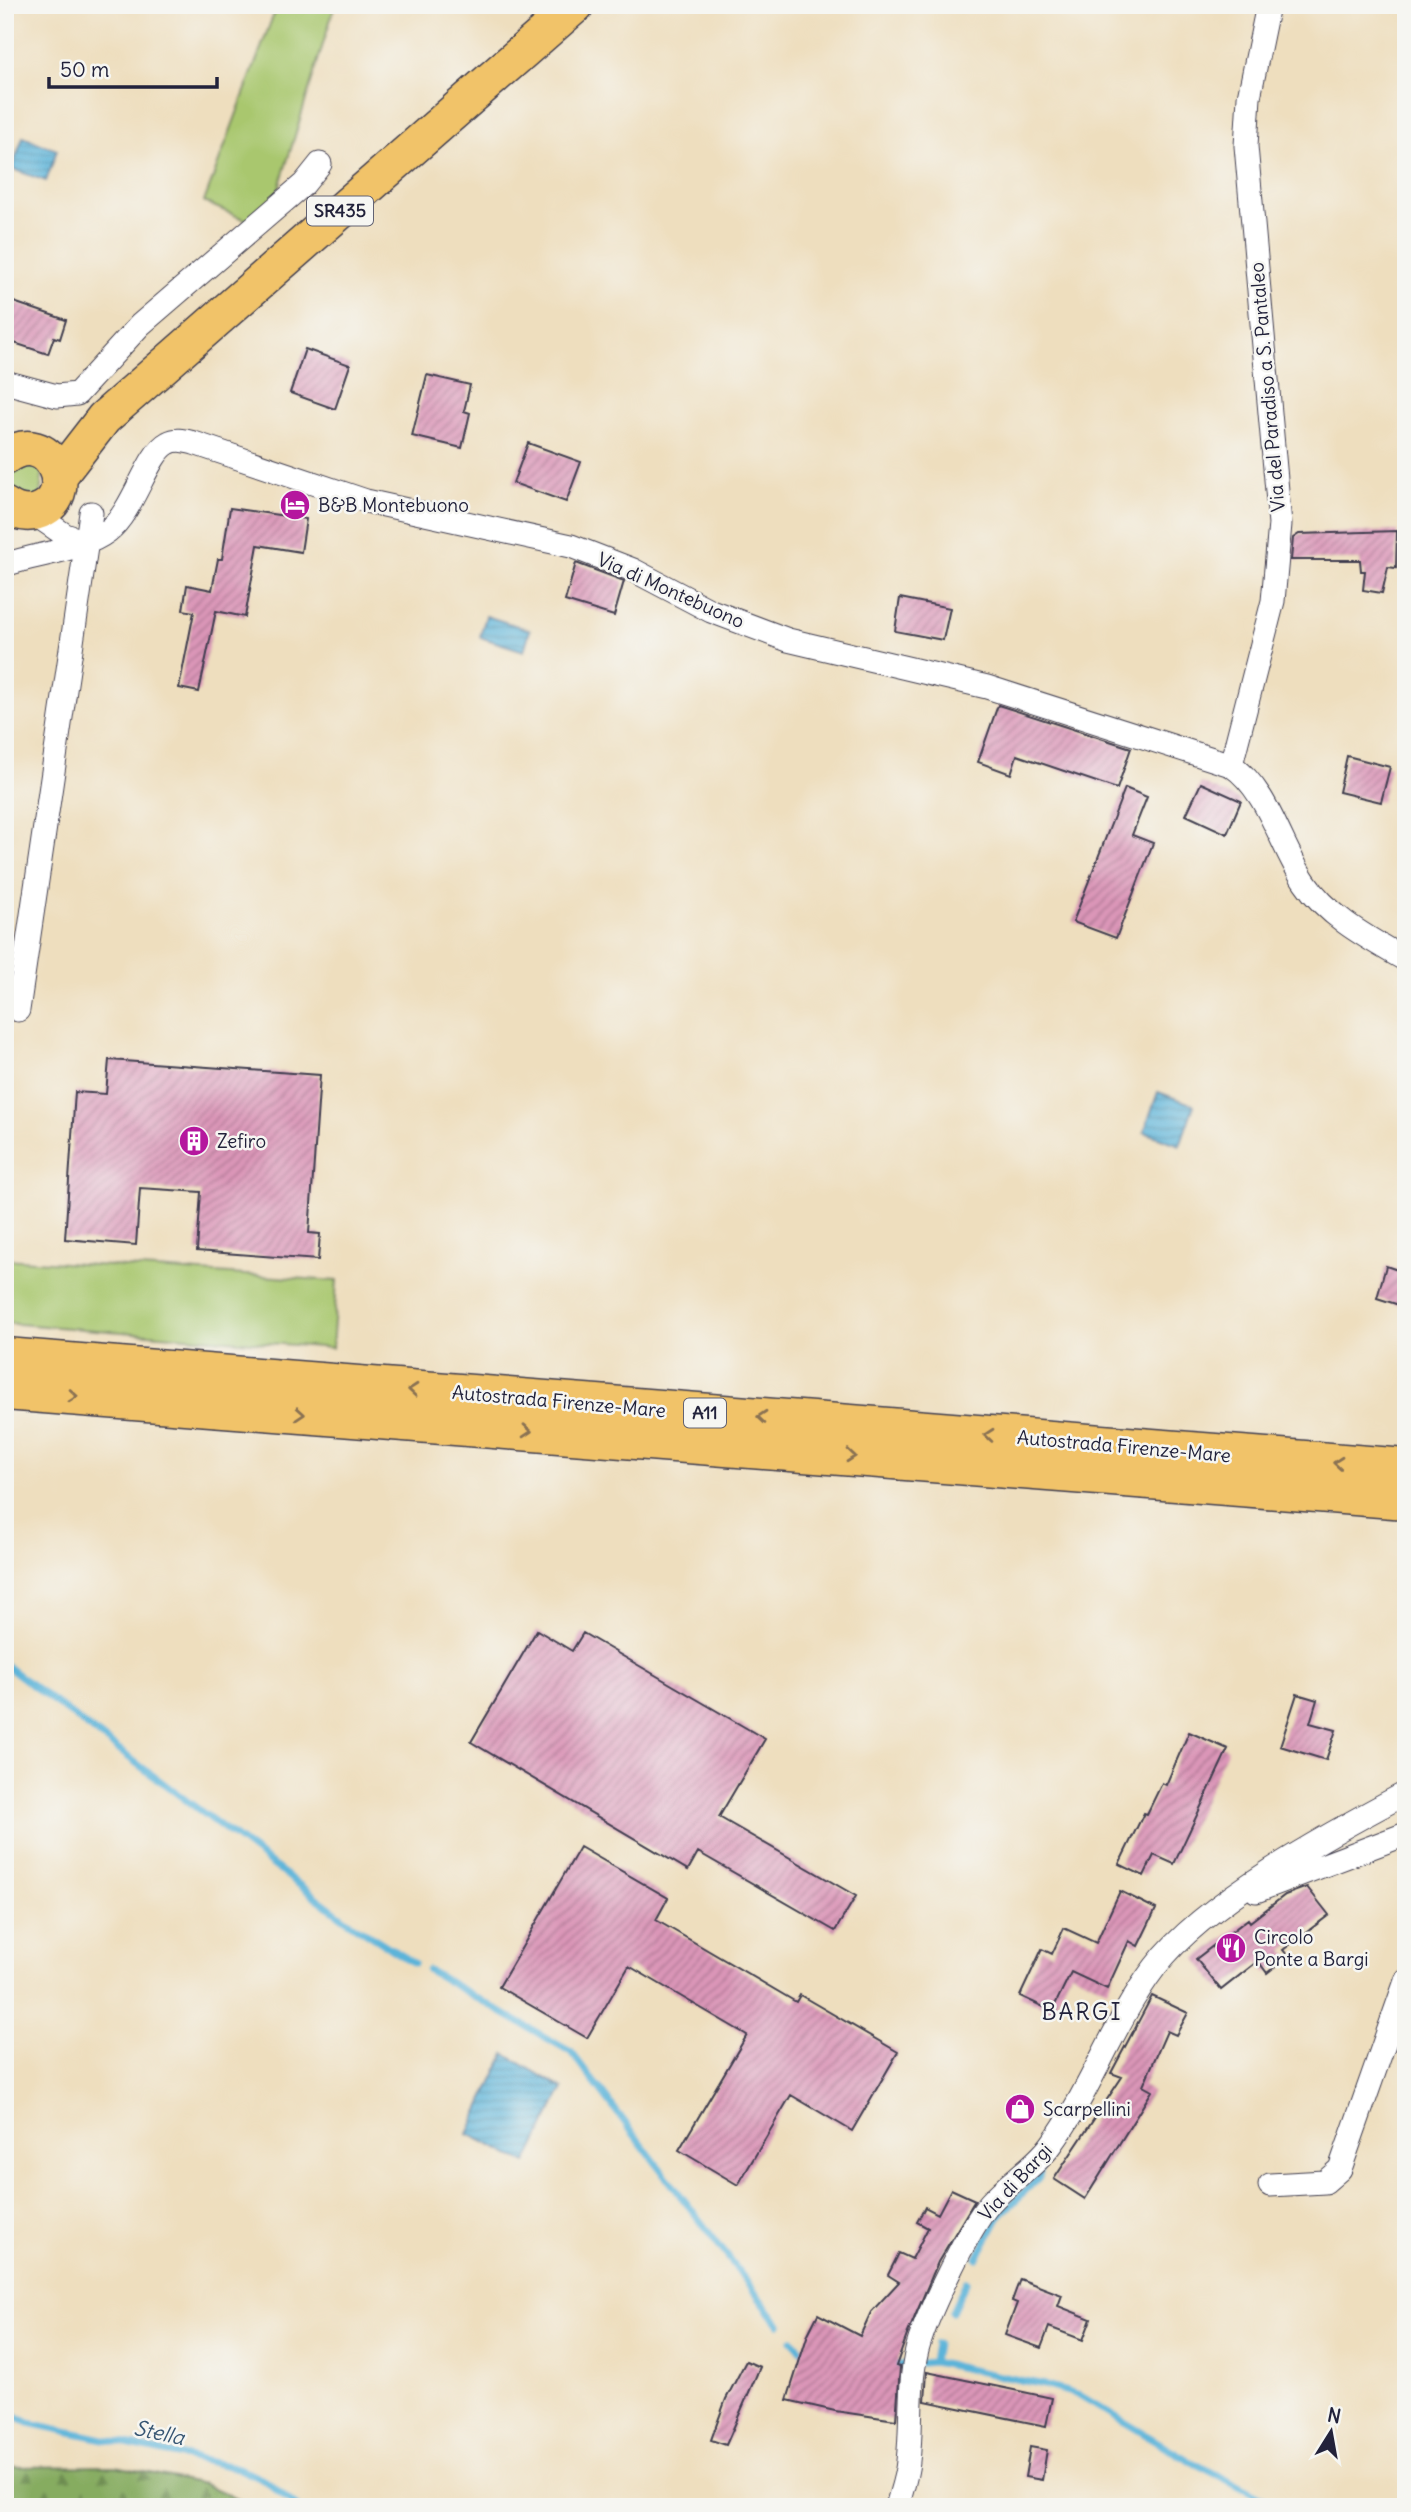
<svg xmlns="http://www.w3.org/2000/svg" width="1411" height="2512" font-family="Delius,sans-serif">
<style>
.green{fill:#a9c76e;stroke:#667454;stroke-width:2}
.forest{fill:url(#forest-firs);stroke:#54674e;stroke-width:2}
.water{fill:url(#water-rules);stroke:#3f6b8a;stroke-width:2}
.lines{fill:none;stroke-linecap:round;stroke-linejoin:round}
.stream{stroke:#5cb4d9;stroke-width:7}
.building{fill:url(#building-hatch)}
.street-casing{stroke:#413e4f;stroke-width:25}
.primary-casing{stroke:#413e4f;stroke-width:38}
.highway-casing{stroke:#413e4f;stroke-width:41}
.street{stroke:#fff;stroke-width:23}
.primary{stroke:#f1c369;stroke-width:35}
.highway{stroke:#f1c369;stroke-width:38}
.oneway{stroke:#8a7252}
.labels{text-anchor:middle;stroke-width:5;stroke-linejoin:round;paint-order:stroke}
.shield{fill:#f6f6f2;stroke:#626272;stroke-width:2}
.shield-label{font-size:18px;font-weight:bold;fill:#22223b}
.street-label{font-size:19px;fill:#22223b;stroke:#f6f6f2}
.poi-label{font-size:19px;fill:#22223b;stroke:#f6f6f2;text-anchor:start}
.water-label{font-size:21px;font-style:italic;fill:#365572;stroke:#f6f6f2}
.quarter-label{font-size:23px;letter-spacing:2px;fill:#22223b;stroke:#f6f6f2}
</style>
<defs>
<pattern id="forest-firs" width="22" height="20" patternUnits="userSpaceOnUse" patternTransform="scale(1.75)"><rect width="22" height="20" fill="#86ac61"/><path d="M5 1l3.5 6h-7zM16 11l3.5 6h-7z" fill="#6d8c51"/></pattern>
<pattern id="water-rules" width="6" height="5" patternUnits="userSpaceOnUse" patternTransform="scale(1.75)"><rect width="6" height="5" fill="#5cb4d9"/><path d="M0 2.5h6" fill="none" stroke="#4c92b1"/></pattern>
<pattern id="building-hatch" width="6" height="6" patternUnits="userSpaceOnUse" patternTransform="scale(1.75)"><rect width="6" height="6" fill="#db96b8"/><path d="M-1 1l2-2M0 6l6-6M5 7l2-2" fill="none" stroke="#b17a97"/></pattern>
</defs>
<rect width="100%" height="100%" fill="#f6f6f2"/>
<filter id="ink" filterUnits="userSpaceOnUse"><feTurbulence type="fractalNoise" baseFrequency=".0143" numOctaves="2"/><feDisplacementMap in="SourceGraphic" scale="14" xChannelSelector="R" yChannelSelector="G"/><feConvolveMatrix kernelMatrix="1 2 1 2 8 2 1 2 1" color-interpolation-filters="sRGB"/></filter>
<filter id="wash" filterUnits="userSpaceOnUse"><feTurbulence type="fractalNoise" baseFrequency=".00686" numOctaves="4" result="noise"/><feDisplacementMap in="SourceGraphic" scale="28" xChannelSelector="R" yChannelSelector="G"/><feGaussianBlur stdDeviation="1.57" result="paint"/><feColorMatrix in="noise" values="0 0 0 0 0 0 0 0 0 0 0 0 0 0 0 0 0 1.4 0 .05"/><feComposite in="paint" operator="in"/></filter>
<g filter="url(#wash)">
<rect width="100%" height="100%" fill="#eedebe"/>
<path class="green" d="M277,5h58l-60,196 -27,20 -44,-19z
M43,465l-3,33 -32,-5 -3,-18 5,-9z
M5,1259l332,22 -5,67 -327,-25z"/>
<path class="forest" d="M116,2466l88,18 51,23h-250v-40z"/>
<path class="water" d="M23,137l34,13 -11,31 -34,-12z
M486,616l44,14 -6,21 -44,-14z
M1158,1092l36,13 -14,40 -36,-13z
M505,2054l58,35 -37,74 -58,-29z"/>
<g class="lines">
<path class="stream" d="M5,1665l344,257 65,41
M428,1970l143,82 208,272
M977,2258l21,-40 41,-41 1,-5
M952,2312l14,-30
M792,2340l15,16
M933,2362l3,-18
M890,2366l43,-4 111,23 37,11 107,64 92,47
M5,2410l24,13 209,45 29,14 30,25"/>
</g>
<g id="blocks">
<path class="building" d="M5,299l61,21 -6,19 -6,-2 -6,17 -43,-14z
M305,349l45,16 -15,44 -45,-16z
M427,375l43,10 -6,26 6,2 -8,35 -50,-12z
M528,443l53,19 -15,40 -53,-19z
M230,508l76,11 -5,33 -43,-7 -13,72 -29,-6 -17,81 -20,-4 15,-76 -11,-2 4,-25 25,5 6,-31h4z
M1397,531l-1,37 -8,-1 -6,26 -19,-3 2,-19h-4l-1,-11h-69l2,-22 6,-4z
M576,563l48,18 -10,35 -49,-15z
M900,598l50,10 -7,32 -48,-9z
M998,705l133,43 -14,41 -100,-34 -6,19 -33,-12z
M1347,756l43,11 -9,35 -42,-10z
M1201,783l40,18 -14,33 -41,-19z
M1125,788l22,9 -15,38 21,8 -37,95 -43,-16z
M109,1060l211,15 -11,158 11,1 -2,26 -121,-9 4,-59 -61,-4 -4,57 -71,-6 10,-147 31,2z
M1386,1266l20,7 -7,32 -22,-7z
M537,1630l35,21 11,-18 182,106 -46,78 137,79 -21,35 -137,-79 -10,18 -217,-128z
M1297,1694l20,6 -7,23 26,7 -10,30 -46,-14z
M1189,1732l39,17 -54,115 -20,-9 -10,21 -25,-12 25,-51 3,1 15,-31 4,2z
M580,1847l88,51 -12,22 140,82 4,-7 98,57 -46,79 -61,-36 -53,90 -59,-35 68,-115 -118,-69 -42,72 -88,-51z
M1307,1887l22,28 -46,35 5,6 -21,17 -9,-12 -37,29 -25,-31 52,-40 2,3 35,-27z
M1120,1891l36,18 -18,37 -9,-5 -22,48 -36,-17 -19,39 -32,-15 22,-47 10,5 12,-26 32,15z
M1152,1996l36,17 -12,22 -9,-4 -24,55 9,5 -67,108 -31,-20 68,-102 -11,-4z
M951,2189l24,11 -37,62 -31,73 -11,31 4,1 -4,53 -61,-9 -48,-11 21,-66 10,-20 42,22 11,-24 28,-30 -11,-7 11,-22 13,6 16,-31 -11,-6 8,-15 13,7z
M1020,2279l42,16 -4,11 33,13 -8,21 -34,-13 -8,21 -36,-13 12,-32 -5,-2z
M746,2361l14,6 -34,78 -15,-5 15,-41z
M927,2372l125,26 -6,28 -121,-25z
M1030,2447l17,3 -5,30 -17,-3z"/>
</g>
</g>
<g filter="url(#ink)">
<use href="#blocks" fill-opacity="0" stroke="#413e4f" stroke-width="2"/>
<g class="lines">
<g class="street-casing">
<path id="street" d="M5,382l52,14 20,-2 63,-69 164,-141 16,-20
M33,513l32,22 21,7
M5,565c32,-12 75,-13 103,-34 26,-20 39,-77 60,-88 9,-5 17,-2 26,0l172,58 205,45 62,24 78,41 77,29 199,47 244,78c38,26 49,81 74,117 24,36 65,57 101,78
M1231,765l42,-164 7,-77 -34,-378 3,-49 19,-92
M18,1010l73,-497
M1256,1891l150,-57
M1270,2185l55,-3 15,-13 66,-188
M897,2507c4,-15 10,-31 11,-46 5,-41 -1,-82 12,-121 11,-33 48,-111 70,-137 18,-21 44,-35 61,-58 40,-54 62,-123 104,-178 50,-66 176,-134 251,-174"/>
</g>
<g class="primary-casing">
<path id="primary" d="M5,457c45,-33 78,41 31,55 -11,3 -21,0 -31,-7
M59,476l45,-58 472,-413"/>
</g>
<g class="highway-casing">
<path id="highway" d="M5,1357l1401,111
M5,1391l1401,109"/>
</g>
<use href="#street" class="street"/>
<use href="#primary" class="primary"/>
<use href="#highway" class="highway"/>
</g>
<defs><path id="oneway-chevron" d="M-2-3.5L2.5 0L-2 3.5" fill="none" stroke-width="1.6" stroke-linecap="round" stroke-linejoin="round" transform="scale(1.75)"/></defs>
<g class="oneway">
<use href="#oneway-chevron" transform="translate(413 1390) rotate(-175)"/>
<use href="#oneway-chevron" transform="translate(73 1396) rotate(5)"/>
<use href="#oneway-chevron" transform="translate(300 1414) rotate(4)"/>
<use href="#oneway-chevron" transform="translate(762 1417) rotate(-175)"/>
<use href="#oneway-chevron" transform="translate(527 1431) rotate(4)"/>
<use href="#oneway-chevron" transform="translate(989 1435) rotate(-175)"/>
<use href="#oneway-chevron" transform="translate(851 1456) rotate(5)"/>
<use href="#oneway-chevron" transform="translate(1338 1463) rotate(-175)"/>
</g>
</g>
<defs>
<g id="hotel-disc" transform="scale(1.575)"><circle r="9.5" fill="#b5179e" stroke="#f6f6f2"/><path d="M-6-4.5h1.5V1H6V5H4.5V3h-9V5H-6ZM-4 0a1.8 1.8 0 1 1 3.6 0ZM.5 0V-2.5h3Q6-2.5 6 0Z" fill="#fff"/></g>
<g id="building-disc" transform="scale(1.575)"><circle r="9.5" fill="#b5179e" stroke="#f6f6f2"/><path d="M-4-6H4V6H1V3H-1V6H-4ZM-2.5-4.3h1.7v1.8h-1.7ZM.8-4.3h1.7v1.8H.8ZM-2.5-1h1.7V.8h-1.7ZM.8-1h1.7V.8H.8Z" fill="#fff"/></g>
<g id="restaurant-disc" transform="scale(1.575)"><circle r="9.5" fill="#b5179e" stroke="#f6f6f2"/><path d="M-5-6h1v4h1v-4h1v4h1v-4h1v5L-1.5 .5V6h-2V.5L-5-1ZM5-6V6H3V1.5H1.5Q1.5-4 5-6Z" fill="#fff"/></g>
<g id="shop-disc" transform="scale(1.575)"><circle r="9.5" fill="#b5179e" stroke="#f6f6f2"/><path d="M-5-2.5h2.3a2.7 3.5 0 0 1 5.4 0H5L5.5 6h-11ZM-1.5-2.5h3a1.5 2.3 0 0 0-3 0Z" fill="#fff"/></g>
</defs>
<g fill-rule="evenodd">
<use href="#hotel-disc" x="295" y="505"/>
<use href="#building-disc" x="194" y="1141"/>
<use href="#restaurant-disc" x="1231" y="1948"/>
<use href="#shop-disc" x="1020" y="2109"/>
</g>
<g class="labels">
<g class="shield">
<rect x="307" y="196.5" width="66" height="29" rx="5"/>
<rect x="684" y="1398.5" width="42" height="29" rx="5"/>
</g>
<g class="shield-label">
<text x="340" y="217">SR435</text>
<text x="705" y="1419">A11</text>
</g>
<g class="street-label">
<text transform="translate(1267 387) rotate(-95)" y="7">Via del Paradiso a S. Pantaleo</text>
<text transform="translate(671 590) rotate(24)" y="7">Via di Montebuono</text>
<text transform="translate(559 1401) rotate(5)" y="7">Autostrada Firenze-Mare</text>
<text transform="translate(1124 1446) rotate(5)" y="7">Autostrada Firenze-Mare</text>
<text transform="translate(1015 2182) rotate(-47)" y="7">Via di Bargi</text>
</g>
<g class="poi-label">
<text x="318" y="512">B&amp;B Montebuono</text>
<text x="217" y="1148">Zefiro</text>
<text x="1254" y="1944">Circolo<tspan x="1254" dy="22">Ponte a Bargi</tspan></text>
<text x="1043" y="2116">Scarpellini</text>
</g>
<g class="water-label">
<text transform="translate(159 2433) rotate(12)" y="7">Stella</text>
</g>
<g class="quarter-label">
<text x="1082" y="2020">BARGI</text>
</g>
</g>
<rect width="1411" height="2512" fill="none" stroke="#f6f6f2" stroke-width="28"/>
<g transform="translate(1331 2432) rotate(11)" stroke="#f6f6f2" stroke-width="5" paint-order="stroke">
<path d="M0-5L12 26L0 18L-12 26Z" fill="#22223b"/>
<text y="-10" font-size="19" font-weight="bold" text-anchor="middle" fill="#22223b">N</text>
</g>
<path d="M49 77v10h168v-10" fill="none" stroke="#22223b" stroke-width="3.5"/>
<text x="60" y="77" font-size="21" fill="#22223b" stroke="#f6f6f2" stroke-width="5" paint-order="stroke">50 m</text>
</svg>
